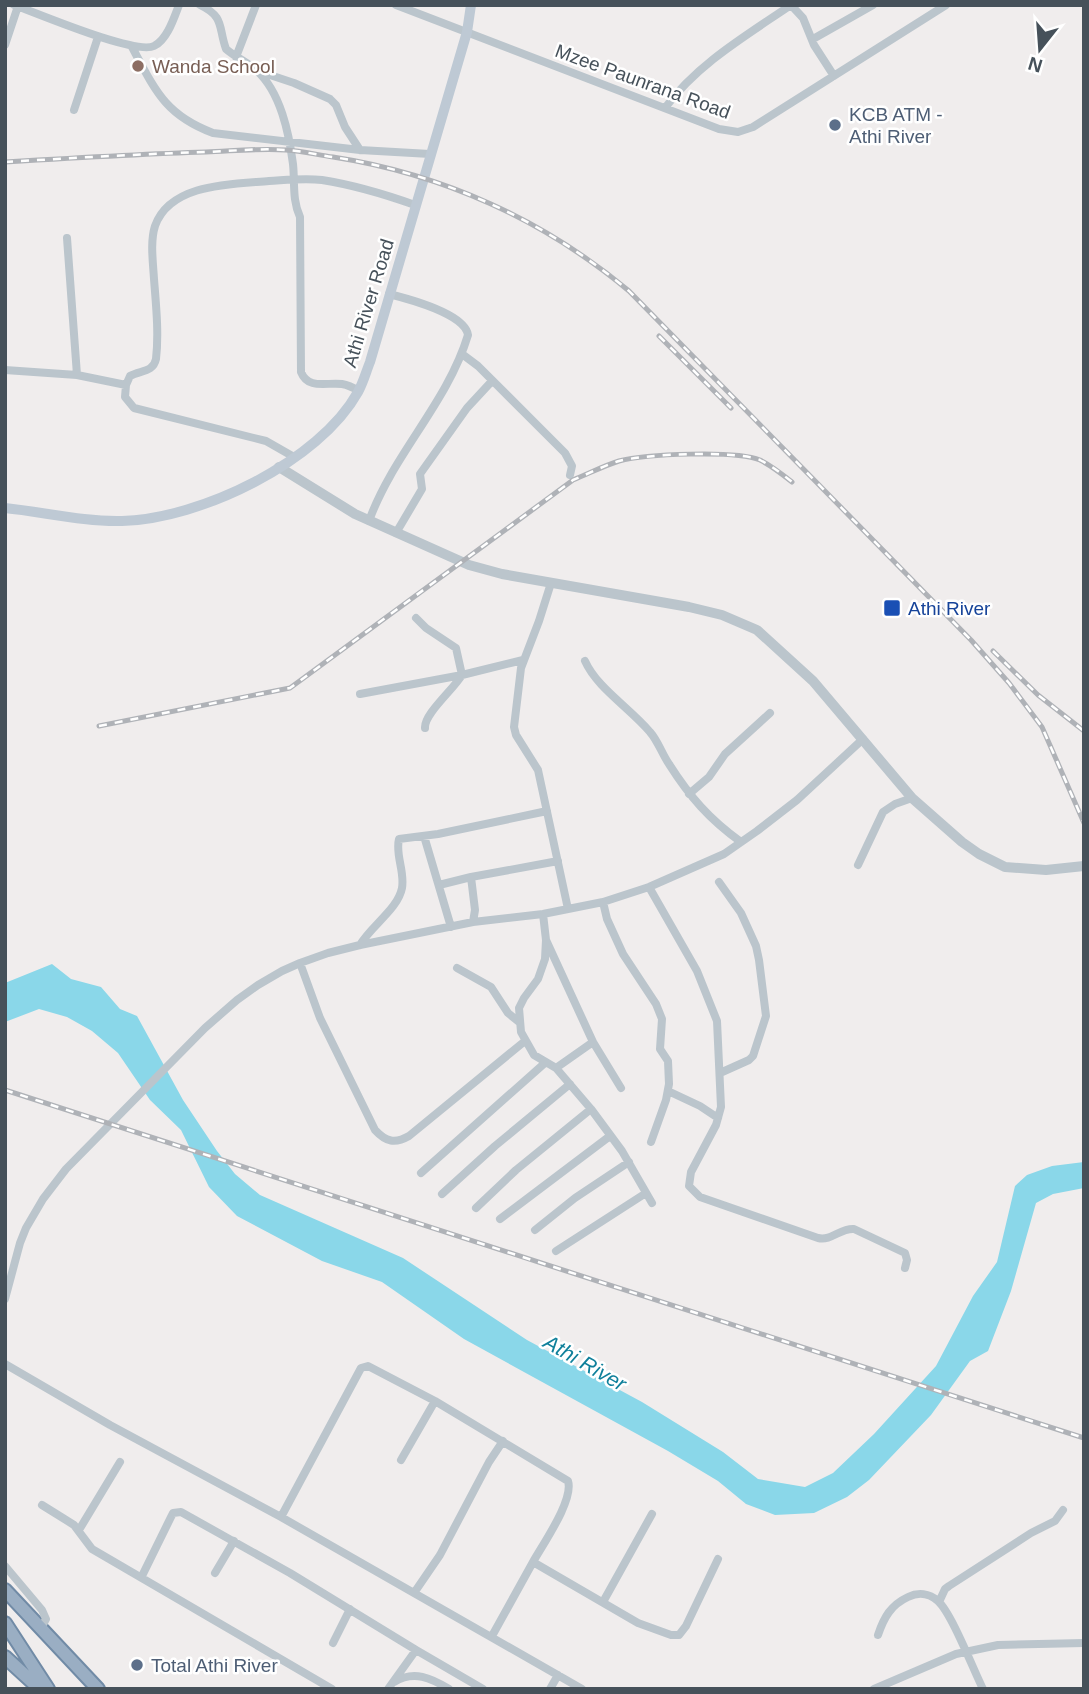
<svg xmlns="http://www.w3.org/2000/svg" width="1089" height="1694" font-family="Arial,sans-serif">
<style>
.water{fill:#8ad7e9}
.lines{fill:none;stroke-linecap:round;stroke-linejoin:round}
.trunk-casing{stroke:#718ba6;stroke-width:16}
.minor{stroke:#bbc5cc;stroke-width:8}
.tertiary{stroke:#bbc5cc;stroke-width:10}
.secondary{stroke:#bec9d4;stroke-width:10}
.trunk{stroke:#9aaec3;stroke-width:12}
.rail-casing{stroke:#afb2b7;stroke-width:5}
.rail{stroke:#fff;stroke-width:2.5;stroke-dasharray:8;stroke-linecap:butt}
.education-dot{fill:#8d6e63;stroke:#fff;stroke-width:2.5}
.service-dot{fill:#5c6f8a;stroke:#fff;stroke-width:2.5}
.transit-dot{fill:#1a4fb4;stroke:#fff;stroke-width:2.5}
.labels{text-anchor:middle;stroke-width:5;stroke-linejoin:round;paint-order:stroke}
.education-label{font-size:19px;fill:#785e54;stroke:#fff;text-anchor:start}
.street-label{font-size:19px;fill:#46515a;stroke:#fff}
.service-label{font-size:19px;fill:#4e5e75;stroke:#fff;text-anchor:start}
.transit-label{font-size:19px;fill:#164399;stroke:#fff;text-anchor:start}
.water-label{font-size:21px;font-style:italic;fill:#10809b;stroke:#fff}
</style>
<rect width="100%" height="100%" fill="#f0eded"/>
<path class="water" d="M52,964l19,15 30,8 19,22 17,7 46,84 34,51 18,23 25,21 143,63 124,82 115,62 81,50 35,27 47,8 28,-14 41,-39 62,-68 37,-70 24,-34 18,-76 12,-11 25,-9 32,-4v26l-31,6 -17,9 -25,88 -23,60 -18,10 -39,54 -62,65 -22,17 -33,16 -39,2 -29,-11 -28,-23 -50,-30 -204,-112 -82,-57 -60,-21 -85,-45 -28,-29 -28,-57 -31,-30 -32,-47 -26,-22 -25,-14 -28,-8 -34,13v-39z"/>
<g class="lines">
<g class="trunk-casing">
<path id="trunk" d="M5,1590l93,99
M5,1623l43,66
M5,1657l35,32"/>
</g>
<path class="minor" d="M14,5c25,9 121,50 140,41 13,-6 20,-28 25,-41
M200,5c25,12 18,22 26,44 9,8 21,13 30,21 25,22 33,64 37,94 2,19 -1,36 7,53l1,155c7,18 26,10 41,12 6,1 12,4 17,7
M396,5l323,124 19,3 15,-5 193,-122
M791,5l12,13 11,27 20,31
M813,39l60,-34
M5,45l13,-39
M132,47c23,43 33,68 81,86l147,17 70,4
M236,57l20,-52
M258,71l36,12 36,16 6,6 9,22 15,23
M665,108c32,-44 82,-73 126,-103
M74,110l24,-73
M67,238l10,137
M462,354l16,12 87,87 7,13 -2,9
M5,370l72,5 49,10
M294,457l-28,-16 -132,-33 -9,-11 1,-12 4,-9c10,-6 23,-3 26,-17 3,-26 0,-54 -2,-80 -1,-17 -4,-37 1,-53 15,-43 78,-42 114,-45 18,-1 35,-3 53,-1 32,5 62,14 93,25
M369,521c24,-67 78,-117 99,-186 -3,-21 -59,-36 -79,-41
M396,533l26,-44 -2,-15 47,-66 25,-27
M551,583l-12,38 -18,47 -7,59 2,8 22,35 30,139
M416,618l10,10 30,20 6,27c-9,15 -38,39 -37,53
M585,661c12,27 45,47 65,71 8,9 12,22 19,32 21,33 40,55 72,78
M360,694l102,-19 61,-15
M689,794l20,-17 16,-23 45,-41
M424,836l27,91
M858,865l25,-53 12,-8 17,-6
M719,882l22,31 15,33 3,14 7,56 -13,40 -4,4 -29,13
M439,885l32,-8
M649,887l48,84 20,50 4,86 -5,18 -25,47 -2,14 11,11 118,41c14,3 22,-10 36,-9l51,24 2,7 -2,8
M603,902l4,17 16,35 33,50 6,15 -2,30 8,12 1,23 -3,16 -15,42
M543,914l3,26 -1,19 -7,20 -14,19 -5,10 2,24 13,23 22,13 35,41 31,42 30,52
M473,922l2,-12 -4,-33 87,-16
M546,940l47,102 -37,26
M360,945c11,-19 38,-36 42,-57 3,-17 -7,-33 -3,-49l39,-5 109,-23
M300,963l20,55 55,112c11,12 20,14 34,6l116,-95
M457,968l34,19 17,26 11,9
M593,1042l28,46
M668,1091l32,15 18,12
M421,1173l125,-111
M442,1194l53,-48 75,-62
M476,1208l40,-38 75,-61
M500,1219l110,-83
M535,1230l40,-32 54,-36
M556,1251l90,-58
M5,1299l15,-56 6,-15 17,-29 23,-30 139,-141 32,-28 21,-15 24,-14 18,-8 28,-10 32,-8 113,-23 70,-8 60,-12 46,-15 75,-33 33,-23 40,-31 66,-61
M5,1364l105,61 171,92 301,172
M401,1460l34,-59
M42,1505l32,20 18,24 240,140
M281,1517l80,-149 7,-2 67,35 133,80c6,19 -25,63 -35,81
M79,1530l41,-68
M5,1566l37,44 4,9 -5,9
M215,1573l19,-32
M142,1576l28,-57 3,-6 8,-1 109,61 126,77
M414,1593l26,-38 49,-93 14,-21
M603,1602l49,-88
M939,1602l6,-13 4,-3 82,-53 24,-12 8,-11
M878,1635c6,-18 13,-30 30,-38 10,-5 21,-4 30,4 14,13 35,68 45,88
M492,1636l41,-74 105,61 33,12h8l7,-9 32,-67
M333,1643l17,-34
M394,1682c20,-12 37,-4 55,7
M388,1689l28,-39 67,39
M550,1689l8,-14
M874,1689l82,-35 42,-9 86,-2"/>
<path class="tertiary" d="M279,467l76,47 114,51 33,9 187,33 33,8 35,15 56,51 99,117 50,44 17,12 26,13 41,3 38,-4"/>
<path class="secondary" d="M5,508c39,4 78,14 117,13 78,-2 197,-59 236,-129 5,-9 8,-20 12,-30l97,-330 4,-27"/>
<use href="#trunk" class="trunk"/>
<g class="rail-casing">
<path id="rail" d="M5,162c67,-4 134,-8 201,-10 27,-1 54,-4 80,-2 16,1 32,5 47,7 110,17 211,63 296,134l342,349 38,43 33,44 42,96
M659,336l72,72
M993,651l45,44 46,36
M99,726l191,-38 283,-208c15,-6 30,-14 46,-19 26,-7 117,-11 141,-1 12,6 22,14 32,22
M5,1090l1079,348"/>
</g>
<use href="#rail" class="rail"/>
</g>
<circle class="education-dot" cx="138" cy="66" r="7"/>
<g class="service-dot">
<circle cx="835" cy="125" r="7"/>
<circle cx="137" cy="1665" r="7"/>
</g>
<rect class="transit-dot" x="883" y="599" width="18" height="18" rx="3.5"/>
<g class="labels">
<g class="education-label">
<text x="152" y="73">Wanda School</text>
</g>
<g class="street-label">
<text transform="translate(643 81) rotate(20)" y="7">Mzee Paunrana Road</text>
<text transform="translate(368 303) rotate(-73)" y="7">Athi River Road</text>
</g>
<g class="service-label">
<text x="849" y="121">KCB ATM -<tspan x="849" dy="22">Athi River</tspan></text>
<text x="151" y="1672">Total Athi River</text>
</g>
<g class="transit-label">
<text x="908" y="615">Athi River</text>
</g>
<g class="water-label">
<text transform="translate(585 1363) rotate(30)" y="7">Athi River</text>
</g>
</g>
<rect width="1089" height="1694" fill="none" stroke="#46515a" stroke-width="14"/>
<g transform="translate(1040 49) rotate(197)" stroke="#ffffff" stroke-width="5" paint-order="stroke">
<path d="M0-5L12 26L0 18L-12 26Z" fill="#46515a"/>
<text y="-10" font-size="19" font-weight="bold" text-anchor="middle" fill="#46515a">N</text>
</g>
</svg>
